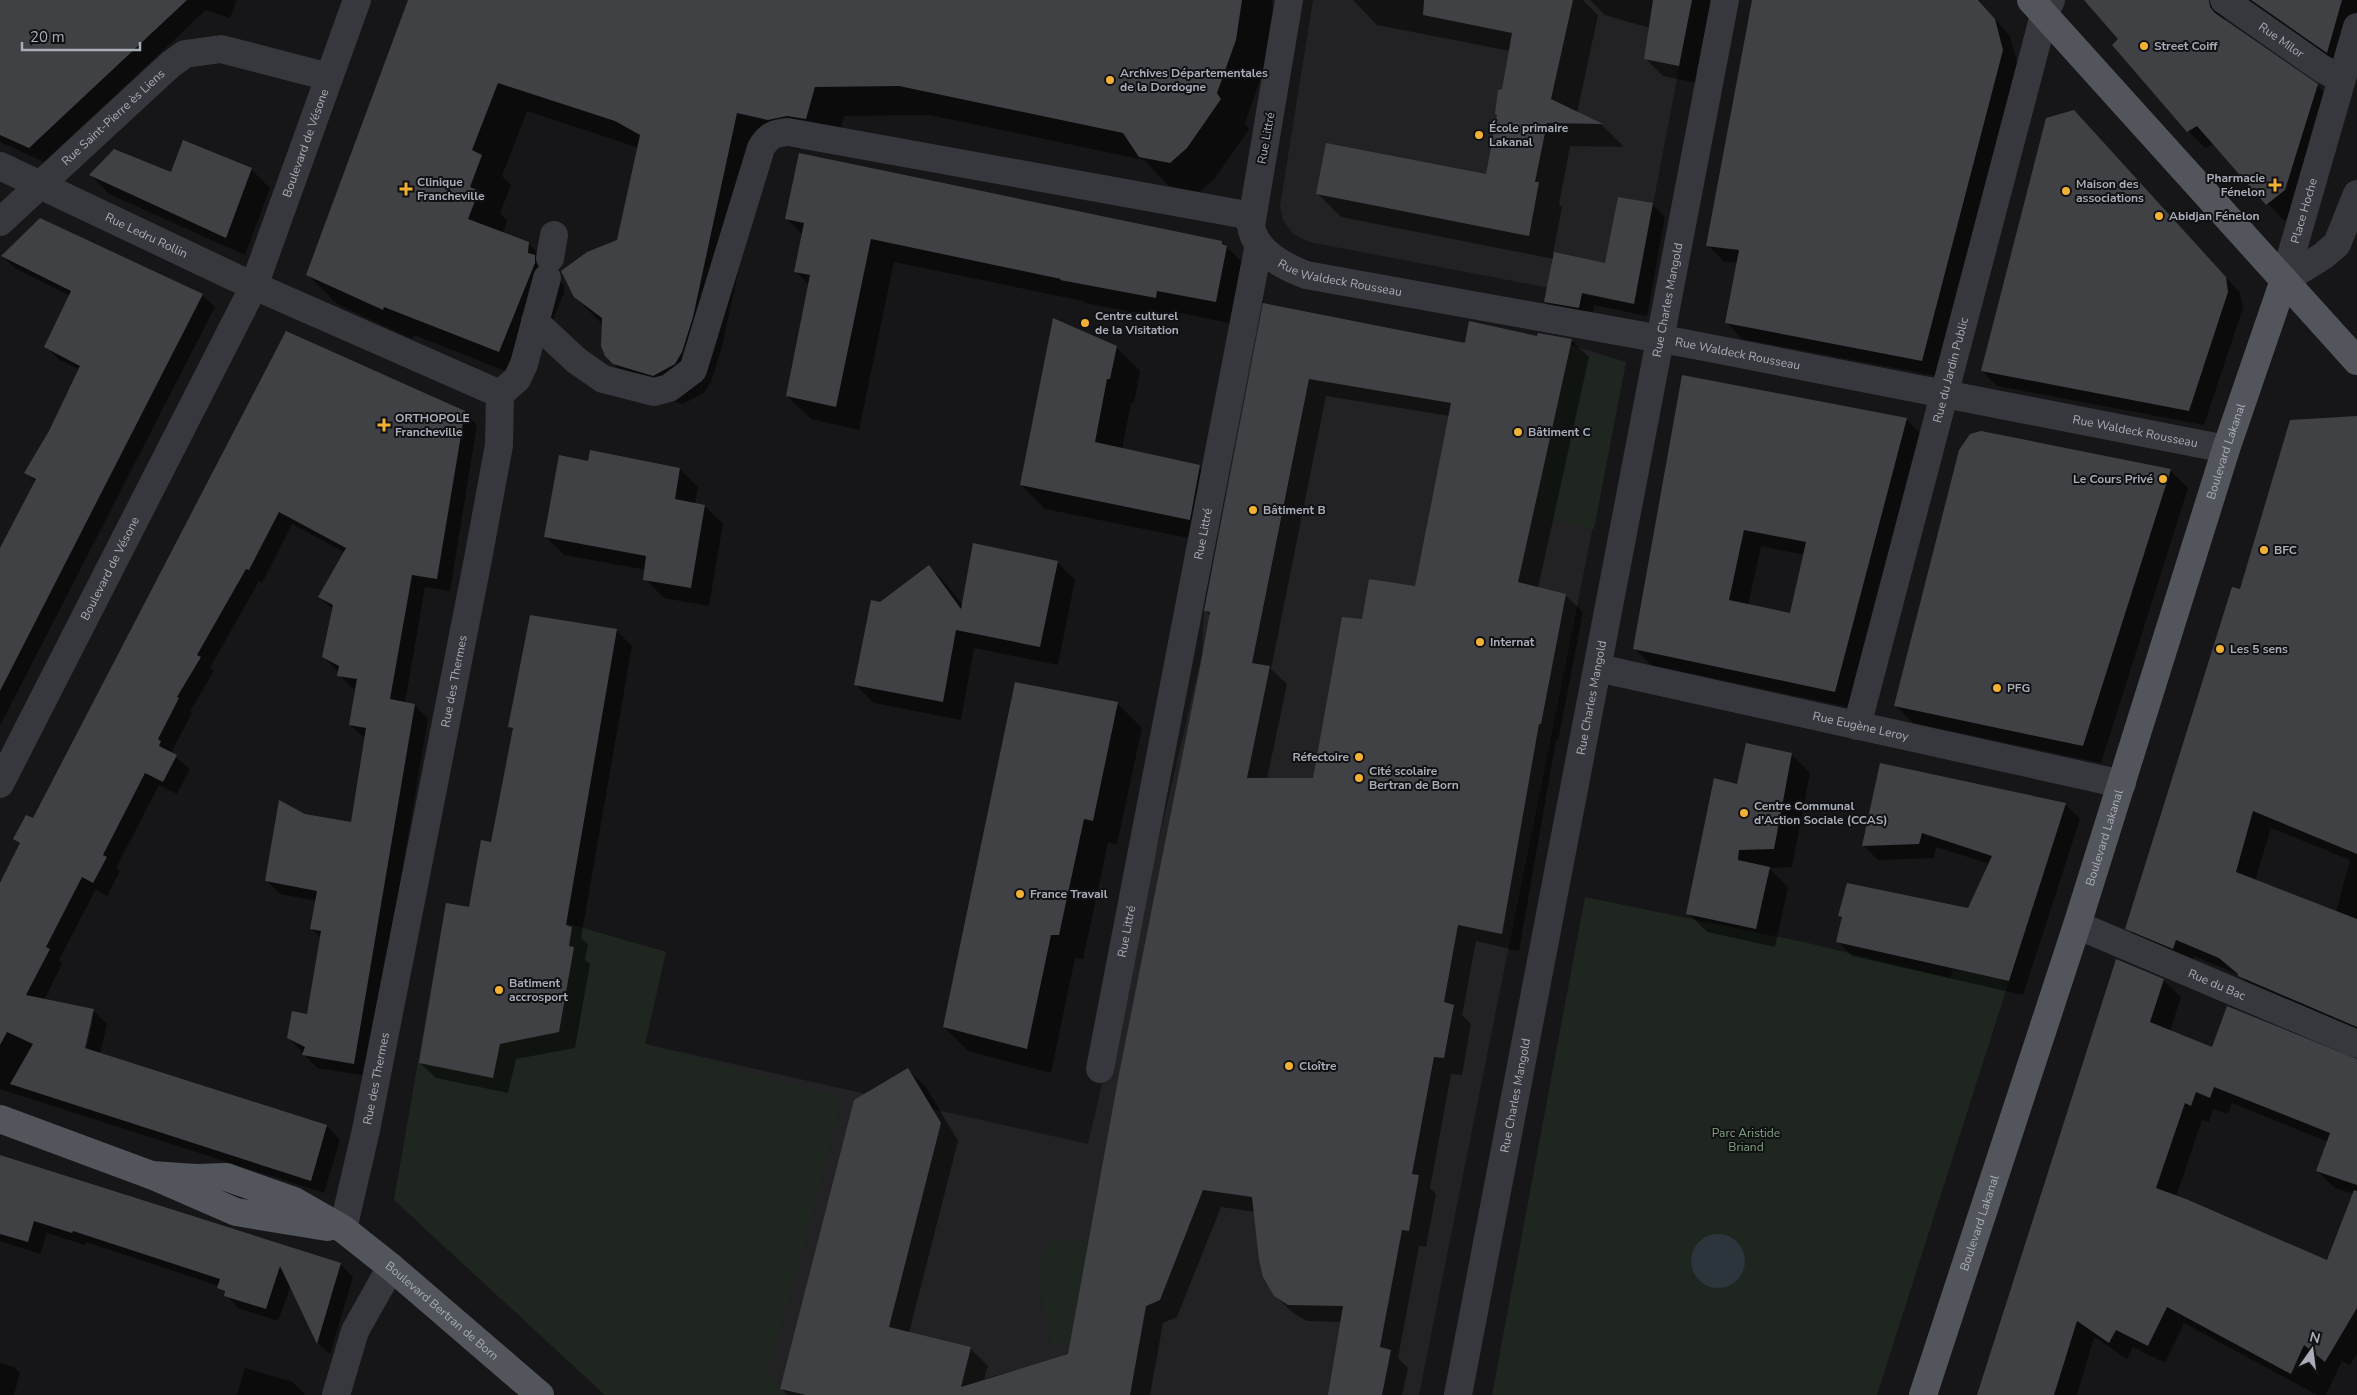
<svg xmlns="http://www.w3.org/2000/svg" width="2357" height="1395" font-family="'Nunito Sans',sans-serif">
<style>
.built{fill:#222225}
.green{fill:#1e261f}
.water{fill:#2c353c}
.shadow{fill:#0007;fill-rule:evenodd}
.building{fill:#404145;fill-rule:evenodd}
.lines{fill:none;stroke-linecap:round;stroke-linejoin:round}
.minor{stroke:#37383d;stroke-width:28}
.major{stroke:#53555c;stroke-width:28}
.poi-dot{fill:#f2b134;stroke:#111113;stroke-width:2}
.labels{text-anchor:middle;stroke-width:4;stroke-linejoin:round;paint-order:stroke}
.street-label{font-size:12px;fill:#a8adb8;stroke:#111113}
.poi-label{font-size:12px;font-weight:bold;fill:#a8adb8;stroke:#111113;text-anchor:start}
.park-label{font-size:12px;fill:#7fa381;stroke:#111113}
</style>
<rect width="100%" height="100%" fill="#161618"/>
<path class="built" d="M1313,0h379l-58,304 -325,-62 -16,-8 -10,-14 -3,-14z
M1261,303l203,40 5,-22 102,24 55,17 -207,1033h-814l-211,-195 52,-297 123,21 97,28 -21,92 443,100 114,-490 2,-43z"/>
<path class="green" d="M1571,345v6l55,11 -32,167 -61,-13z
M1585,897l223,46 142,35 3,-9 56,12 -132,414h-385z
M446,903l123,21 97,28 -21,92 197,54 -42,162 -32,109 15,26h-178l-211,-195z
M1061,1239h13l14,6 -18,98 -16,5c-7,-22 -21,-73 -11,-95 4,-7 10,-11 18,-14z"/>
<path class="water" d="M1691 1261a27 27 0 1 1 54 0a27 27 0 1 1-54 0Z"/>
<path class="shadow" d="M0,0h237l-7,18 -24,-8 -162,152 -44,-20z
M409,0h863l2,25h-4l-6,44 -19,54 4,6 -33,48 -16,15 -31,-6 -25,-26 -214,-45 -86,1 -8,32 -19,-3 -19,4 -32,-7 -44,205 -11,35 -7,11 -21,11 -40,-11 -30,-30 -10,-38 -28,-28 41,-47 23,-102 -112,-37 -25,65 9,9 -11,28 7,8 -4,12 25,10 30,30 -1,6 7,6v8l-36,87 -114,-45 -2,4 -75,-35 -29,-29z
M1353,0h230l15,15 -21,98 25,12 22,22 -54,-1 -11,58 3,3 -9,47 53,10 13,-65 34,6 12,12 -18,99 -53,-11 -3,15 -33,-6 -13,-12 9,-43 -213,-42 -24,-24 170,-18 16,-85 7,-39 -133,-26z
M1590,0h123l-16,83 -34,-7 -18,-18 5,-30 -45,-13z
M1754,0h225l31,36 8,30 -81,310 -195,-37 -15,-16 11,-60 -15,-2 -15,-16z
M2085,0h272v26l-13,43 -119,-52 1,5 91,63 17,18 -32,104 -18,14 -70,-77 -9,4 -17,-17 -68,-92z
M2074,111l166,182 3,15 -39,117 -207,-39 -15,-15z
M251,169l19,19 -25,67 -136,-61 -18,-19z
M786,218l436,24 28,28 -11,55 -59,-12 -1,8 -94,-18 -2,-2 -189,-39 -35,168 -48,-11 -24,-23 23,-110 -15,-15 8,-36z
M2,256l200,39 13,12 -215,419v-176l36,-68 -10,-10 24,-41 30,-61 -22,-11 -12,-13 24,-50 -55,-28z
M1264,305l202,40 72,-7 33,2 18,17 -51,231 27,7 18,17 -25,129 -2,-1 -37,211 -43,-10 -14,74 9,9 -9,51 -11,-1 -21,114 6,6 -10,53 -7,-1 -21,112 10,10 -6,27h-73l13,-73 -35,-1 -14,-8 -18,-18 -20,-83 -34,-5 -44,110 -14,6 -13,72h-362l-7,-7 127,-318 18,17 32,54 -49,192 61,15 18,18 -4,13 85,-24 141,-739 -4,-5zM1326,396l124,20 -34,172 -53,32 -49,160 -47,-1 20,-95 -16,-15z
M287,333l177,79 13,13 -27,166 -25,-4 -20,116 10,2 13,14 -61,357 -50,-8 -29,-31 20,-21 13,-78 -10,-9 5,-28 -36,-7 -14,-14 38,-65 48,8 14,-84 -16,-14 6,-36 -4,-1 -13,-13v-3l-16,-15 10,-47 -14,-13 25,-45 -52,-28 -30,59 -3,-2 -49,87 4,3 -24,40 2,2 -21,40 19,16 -13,25 -18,-9 -43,83 4,3 -13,25 -11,-7 -37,71 3,4 -18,36 50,11 13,13 -7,30 227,72 13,14 -16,53 -324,-104v-204l21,-40 -6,-6 19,-19zM91,1019h2l-8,35 -3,-1z
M1116,347l24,24 -6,32h-3l-9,46 78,18 24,23 -11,53 -168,-34 -24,-24z
M1683,376l223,43 17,17 -71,272 -201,-43 -17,-17zM1761,546l44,9 -14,60 -43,-9z
M2357,425v611l-100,-43 -18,-18 -45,-19 -3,9 -47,-19 -17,-18 114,-337zM2271,828l79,32 -14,52 -81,-31z
M1971,435l199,35 18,18 -87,275 -188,-40 -18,-18 58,-229 11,-34z
M588,462l92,7 18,18 -3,17 10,2 18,18 -14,82 -45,-8 -18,-18 1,-10 -83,-15 -18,-18z
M1057,562l18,18 -17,85 -84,-17 -13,72 -87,-17 -18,-18 24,-82 49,-36 18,18 16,21z
M616,630l16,16 -51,292 7,6 -3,16 5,4 -15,84 -59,11 -8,34 -72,-15 -16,-15 72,-219 22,-113 -4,-5z
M1118,704l24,24 -25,116 -9,-1 -25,116 -8,-1 -24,115 -83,-22 -24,-24z
M1791,754l19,19 -18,94 -23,1 19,19 -13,60 -68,-15 -19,-19 50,-128z
M1881,764l184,40 15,15 -57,176 -171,-39 -15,-15 6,-22 -4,-3 129,-6 22,-46 -54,-17 -2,11 -56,2 -14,-14z
M2163,980l18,17 -11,34 42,17 145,13v293l-7,11 -8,-4 -16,34h-9l-133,-72 -19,40 -32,-16 -6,12 -33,-22 -17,58h-99zM2232,1103l96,39 -11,29 18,17 19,6 -26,68 -152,-65 26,-77 7,2 4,-13 15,5z
M0,1156l340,108 13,13 -23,77 -12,-11 -27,-58 -13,36 -40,-13 -19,-22 -133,-44 -1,3 -38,-12 -7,21 -40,-13z
M0,1363l14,4 6,6 -6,22h-14z
M245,1368l48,14 12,13h-68z"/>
<path class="building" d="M0,0h187l-158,148 -29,-13z
M408,0h834l-6,40 -19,53 4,6 -34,49 -17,15 -31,-6 -16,-24 -224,-47 -84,1 -9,32 -19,-3 -19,4 -31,-7 -44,204 -11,35 -7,12 -22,12 -40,-12 -8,-8 -4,-10 1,-28 -28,-21 -13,-26 26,-19 30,-12 23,-105 -25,-14 -117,-38 -26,67 10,5 -12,32 9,4 -11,28 61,23 -1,11 7,2v8l-36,89 -115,-45 -1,3 -77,-35z
M1424,0h149l-22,99 52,25 -56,-1 -12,59h4l-10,54 -213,-42 10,-51 160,31 11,-59 -2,-1 3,-24 4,-1 10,-56 -89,-18z
M1653,0h39l-13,66 -35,-7z
M1752,0h226l17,19 8,31 -81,311 -197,-38 14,-73 -33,-4z
M2084,0h125l1,7 5,6 103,71 -33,106 -19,15 -69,-79 -10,6 -75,-87 6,-6z
M2251,0h91l-15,53z
M2074,110l152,167 2,15 -39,119 -208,-40 65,-253z
M183,140l69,28 -26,70 -137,-63 25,-26 57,23z
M799,153l423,88v3l5,2 -11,56 -59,-11 -1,7 -96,-18 1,-1 -190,-40 -35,168 -50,-11 24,-121 -16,-3 10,-49 -19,-4z
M1618,197l35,6 -19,101 -52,-11 -3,15 -35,-6 10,-50 51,11z
M40,218l163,76 -203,397v-143l36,-69 -12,-6 25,-42 31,-65 -36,-19 27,-56 -70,-35z
M1263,303l202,40 4,-22 68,15 1,-3 34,6 -54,243 48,12 -25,130h-2l-37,210 -44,-9 -14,77 10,3 -10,53 -10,-1 -22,117 7,1 -10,56 -7,-1 -22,117 11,3 -9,45h-54l15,-89 -55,-1 -14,-9 -11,-19 -4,-17 -7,-63 -49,-7 -43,110 -14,6 -16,89h-324l-26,-6 74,-289 54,-32 33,55 -52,204 82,20 -10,40 107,-33 51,-280 81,-407 10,-55 -6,-1zM1309,379l142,24 -36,183 -46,-7 -7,40 -20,-2 -29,161h-66l23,-112 -18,-3z
M1053,318l64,28 -7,33h-3l-12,63 105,23 -10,55 -170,-35z
M286,331l179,80 -28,168 -25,-4 -22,124 25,5 -61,360 -52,-9 3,-8 -18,-9 5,-27 15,3 14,-83 -11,-2 7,-38 -52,-10 14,-81 26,14 46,8 15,-94 -17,-3 8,-46 -20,-3 2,-10 -17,-9 11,-52 -15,-8 28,-49 -67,-36 -30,58 -3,-1 -49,86 4,2 -24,40 2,1 -21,41 3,2 -2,5 18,9 -14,27 -18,-9 -42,82 4,2 -14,26 -11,-6 -36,70 4,2 -24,46 68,14 -9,39 242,77 -16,56 -301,-97 23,-40 -26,-12 -7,13v-162l20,-40 -7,-4 13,-24 7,3z
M1682,375l225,43 -72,274 -202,-43zM1744,530l62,12 -16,71 -61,-13z
M2357,416v438l-104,-43 -17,61 121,47v108l-119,-51v-2l-19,-16 -43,-18 -3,9 -48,-20 107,-342 8,2 50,-169z
M1981,431l190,38 -88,277 -189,-40 65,-256 11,-16z
M590,450l90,18 -5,31 30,6 -14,83 -48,-8 3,-24 -102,-19 15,-82 29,6z
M973,543l85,18 -18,86 -84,-17 -13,72 -89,-17 17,-85 9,2 49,-37 32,44z
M530,615l87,14 -51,296 6,2 -3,19 5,1 -15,85 -59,12 -7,34 -74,-15 27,-160 23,4 12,-67 10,2 22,-114 -5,-1z
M1015,682l103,20 -25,119 -9,-2 -25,116h-8l-24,114 -84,-22z
M1746,743l46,10 -18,96 -35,1 -1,10 32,7 -14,62 -70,-15 28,-136 23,6z
M1880,763l186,40 -57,178 -173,-39 6,-25 -4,-1 9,-33 121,25 24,-52 -70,-23 -3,11 -57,2z
M2116,959l48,20 -14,43 62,25 15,-41 130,53v126l-41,-14 14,-38 -116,-46 -4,11 -14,-6 -5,14 -6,-3 -29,85 30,11 141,61 27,-70 3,1v117l-32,54 -21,-17 -13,29 -124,-67 -19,39 -32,-16 -7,13 -32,-22 -23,74h-77z
M0,1155l341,108 -24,81 -37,-78 -14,43 -42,-13 1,-5 -8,-3 3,-9 -147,-48 -1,2 -38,-12 -6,21 -28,-8z"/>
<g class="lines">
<g class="minor">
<path id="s1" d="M1289,0l-38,226c4,26 32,40 55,49l383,69 537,105"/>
<path id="s2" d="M2224,0l97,68 20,11"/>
<path id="s3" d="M0,166l234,111 266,117"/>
<path id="s4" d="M0,222l171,-158 14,-10 36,-5 108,28"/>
<path d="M550,258l4,-23"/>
<path id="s5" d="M2284,280l73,-253"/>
<path d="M2284,280l39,-24 14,-12 20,-50"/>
<path d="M535,322l42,39 26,18 51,13 15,-4 24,-18 68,-222c7,-12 13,-15 27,-16l464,84"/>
<path d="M500,394l17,-15 7,-15 23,-86"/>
<path id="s6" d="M1598,668l524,116"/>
<path id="s7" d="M1857,726l187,-711 7,-15"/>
<path id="s8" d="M0,784l254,-498 103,-286"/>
<path id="s9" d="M2077,925l280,119"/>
<path id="s10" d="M1100,1069l159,-825"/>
<path id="s11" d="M343,1229l23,-99 112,-571 21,-114 1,-51"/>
<path d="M336,1395l19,-64 36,-64"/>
<path id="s12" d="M1458,1395l267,-1395"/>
</g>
<g class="major">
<path d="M2031,0l326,361"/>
<path d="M0,1119l151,56 85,37 91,15"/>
<path id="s13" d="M151,1175l45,3 30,-1 68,24 49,28 48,38 149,128"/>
<path id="s14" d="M1923,1395l154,-470 149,-476 58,-169"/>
</g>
</g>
<g class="poi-dot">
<circle cx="2144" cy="46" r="5"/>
<circle cx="1110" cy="80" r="5"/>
<circle cx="1479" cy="135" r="5"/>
<path d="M2272.5 177.5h5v5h5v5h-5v5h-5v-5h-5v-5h5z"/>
<path d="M403.5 181.5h5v5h5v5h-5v5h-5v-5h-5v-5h5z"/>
<circle cx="2066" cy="191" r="5"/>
<circle cx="2159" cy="216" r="5"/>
<circle cx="1085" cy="323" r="5"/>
<path d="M381.5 417.5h5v5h5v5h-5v5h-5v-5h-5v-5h5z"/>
<circle cx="1518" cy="432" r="5"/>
<circle cx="2163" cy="479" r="5"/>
<circle cx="1253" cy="510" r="5"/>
<circle cx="2264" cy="550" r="5"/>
<circle cx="1480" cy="642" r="5"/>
<circle cx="2220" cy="649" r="5"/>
<circle cx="1997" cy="688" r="5"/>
<circle cx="1359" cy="757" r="5"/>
<circle cx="1359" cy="778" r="5"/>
<circle cx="1744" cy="813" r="5"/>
<circle cx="1020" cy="894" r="5"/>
<circle cx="499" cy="990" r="5"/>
<circle cx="1289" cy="1066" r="5"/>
</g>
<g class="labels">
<g class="street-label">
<text dy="4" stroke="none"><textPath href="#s2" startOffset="70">Rue Milor</textPath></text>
<text dy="4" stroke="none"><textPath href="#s4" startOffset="154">Rue Saint-Pierre ès Liens</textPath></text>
<text transform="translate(1266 138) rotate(-80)" y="4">Rue Littré</text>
<text dy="4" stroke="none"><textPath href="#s8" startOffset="711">Boulevard de Vésone</textPath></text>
<text dy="4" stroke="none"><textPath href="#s5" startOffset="72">Place Hoche</textPath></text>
<text dy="4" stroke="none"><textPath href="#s3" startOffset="162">Rue Ledru Rollin</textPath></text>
<text dy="4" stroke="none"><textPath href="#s1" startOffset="340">Rue Waldeck Rousseau</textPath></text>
<text dy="4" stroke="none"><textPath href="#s12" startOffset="1115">Rue Charles Mangold</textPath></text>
<text dy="4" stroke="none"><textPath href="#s1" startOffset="745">Rue Waldeck Rousseau</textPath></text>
<text dy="4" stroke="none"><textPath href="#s7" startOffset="368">Rue du Jardin Public</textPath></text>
<text dy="4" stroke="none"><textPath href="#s1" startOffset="1150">Rue Waldeck Rousseau</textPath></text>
<text dy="4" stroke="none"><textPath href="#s14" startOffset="991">Boulevard Lakanal</textPath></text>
<text dy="4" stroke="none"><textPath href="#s10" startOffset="545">Rue Littré</textPath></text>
<text dy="4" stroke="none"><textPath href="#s8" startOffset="242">Boulevard de Vésone</textPath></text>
<text dy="4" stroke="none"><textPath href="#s11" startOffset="559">Rue des Thermes</textPath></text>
<text dy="4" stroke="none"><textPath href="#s12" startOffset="710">Rue Charles Mangold</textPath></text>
<text dy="4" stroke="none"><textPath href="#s6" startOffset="269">Rue Eugène Leroy</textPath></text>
<text dy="4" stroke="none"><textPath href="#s14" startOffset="586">Boulevard Lakanal</textPath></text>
<text dy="4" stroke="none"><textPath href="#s10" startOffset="140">Rue Littré</textPath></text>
<text dy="4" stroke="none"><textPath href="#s9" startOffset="152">Rue du Bac</textPath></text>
<text dy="4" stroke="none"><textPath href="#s11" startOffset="154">Rue des Thermes</textPath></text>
<text dy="4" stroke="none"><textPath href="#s12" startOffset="305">Rue Charles Mangold</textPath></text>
<text dy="4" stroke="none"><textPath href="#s14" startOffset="181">Boulevard Lakanal</textPath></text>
<text dy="4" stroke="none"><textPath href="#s13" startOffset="332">Boulevard Bertran de Born</textPath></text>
</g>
<g class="poi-label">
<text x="2154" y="50">Street Coiff</text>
<text x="1120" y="77">Archives Départementales<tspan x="1120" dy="14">de la Dordogne</tspan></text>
<text x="1489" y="132">École primaire<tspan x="1489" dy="14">Lakanal</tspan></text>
<text x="2265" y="182" text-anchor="end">Pharmacie<tspan x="2265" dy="14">Fénelon</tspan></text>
<text x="417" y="186">Clinique<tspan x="417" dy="14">Francheville</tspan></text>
<text x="2076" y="188">Maison des<tspan x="2076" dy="14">associations</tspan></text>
<text x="2169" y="220">Abidjan Fénelon</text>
<text x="1095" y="320">Centre culturel<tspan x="1095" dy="14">de la Visitation</tspan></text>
<text x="395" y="422">ORTHOPOLE<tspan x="395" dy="14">Francheville</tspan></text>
<text x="1528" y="436">Bâtiment C</text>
<text x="2153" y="483" text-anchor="end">Le Cours Privé</text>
<text x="1263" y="514">Bâtiment B</text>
<text x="2274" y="554">BFC</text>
<text x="1490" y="646">Internat</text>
<text x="2230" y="653">Les 5 sens</text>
<text x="2007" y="692">PFG</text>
<text x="1349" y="761" text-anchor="end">Réfectoire</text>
<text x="1369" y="775">Cité scolaire<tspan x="1369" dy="14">Bertran de Born</tspan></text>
<text x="1754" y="810">Centre Communal<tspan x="1754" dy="14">d'Action Sociale (CCAS)</tspan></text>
<text x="1030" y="898">France Travail</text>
<text x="509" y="987">Batiment<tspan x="509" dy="14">accrosport</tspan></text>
<text x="1299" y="1070">Cloître</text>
</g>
<g class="park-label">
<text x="1746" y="1137">Parc Aristide<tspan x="1746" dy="14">Briand</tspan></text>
</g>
</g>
<g transform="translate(2312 1350) rotate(14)" stroke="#111113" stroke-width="4" paint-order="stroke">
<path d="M0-4L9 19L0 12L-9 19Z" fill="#a8adb8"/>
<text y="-8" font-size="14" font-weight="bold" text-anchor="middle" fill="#a8adb8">N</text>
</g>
<path d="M22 42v8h118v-8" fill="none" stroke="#a8adb8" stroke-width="2.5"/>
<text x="30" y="42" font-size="15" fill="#a8adb8" stroke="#111113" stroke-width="4" paint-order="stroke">20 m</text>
</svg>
